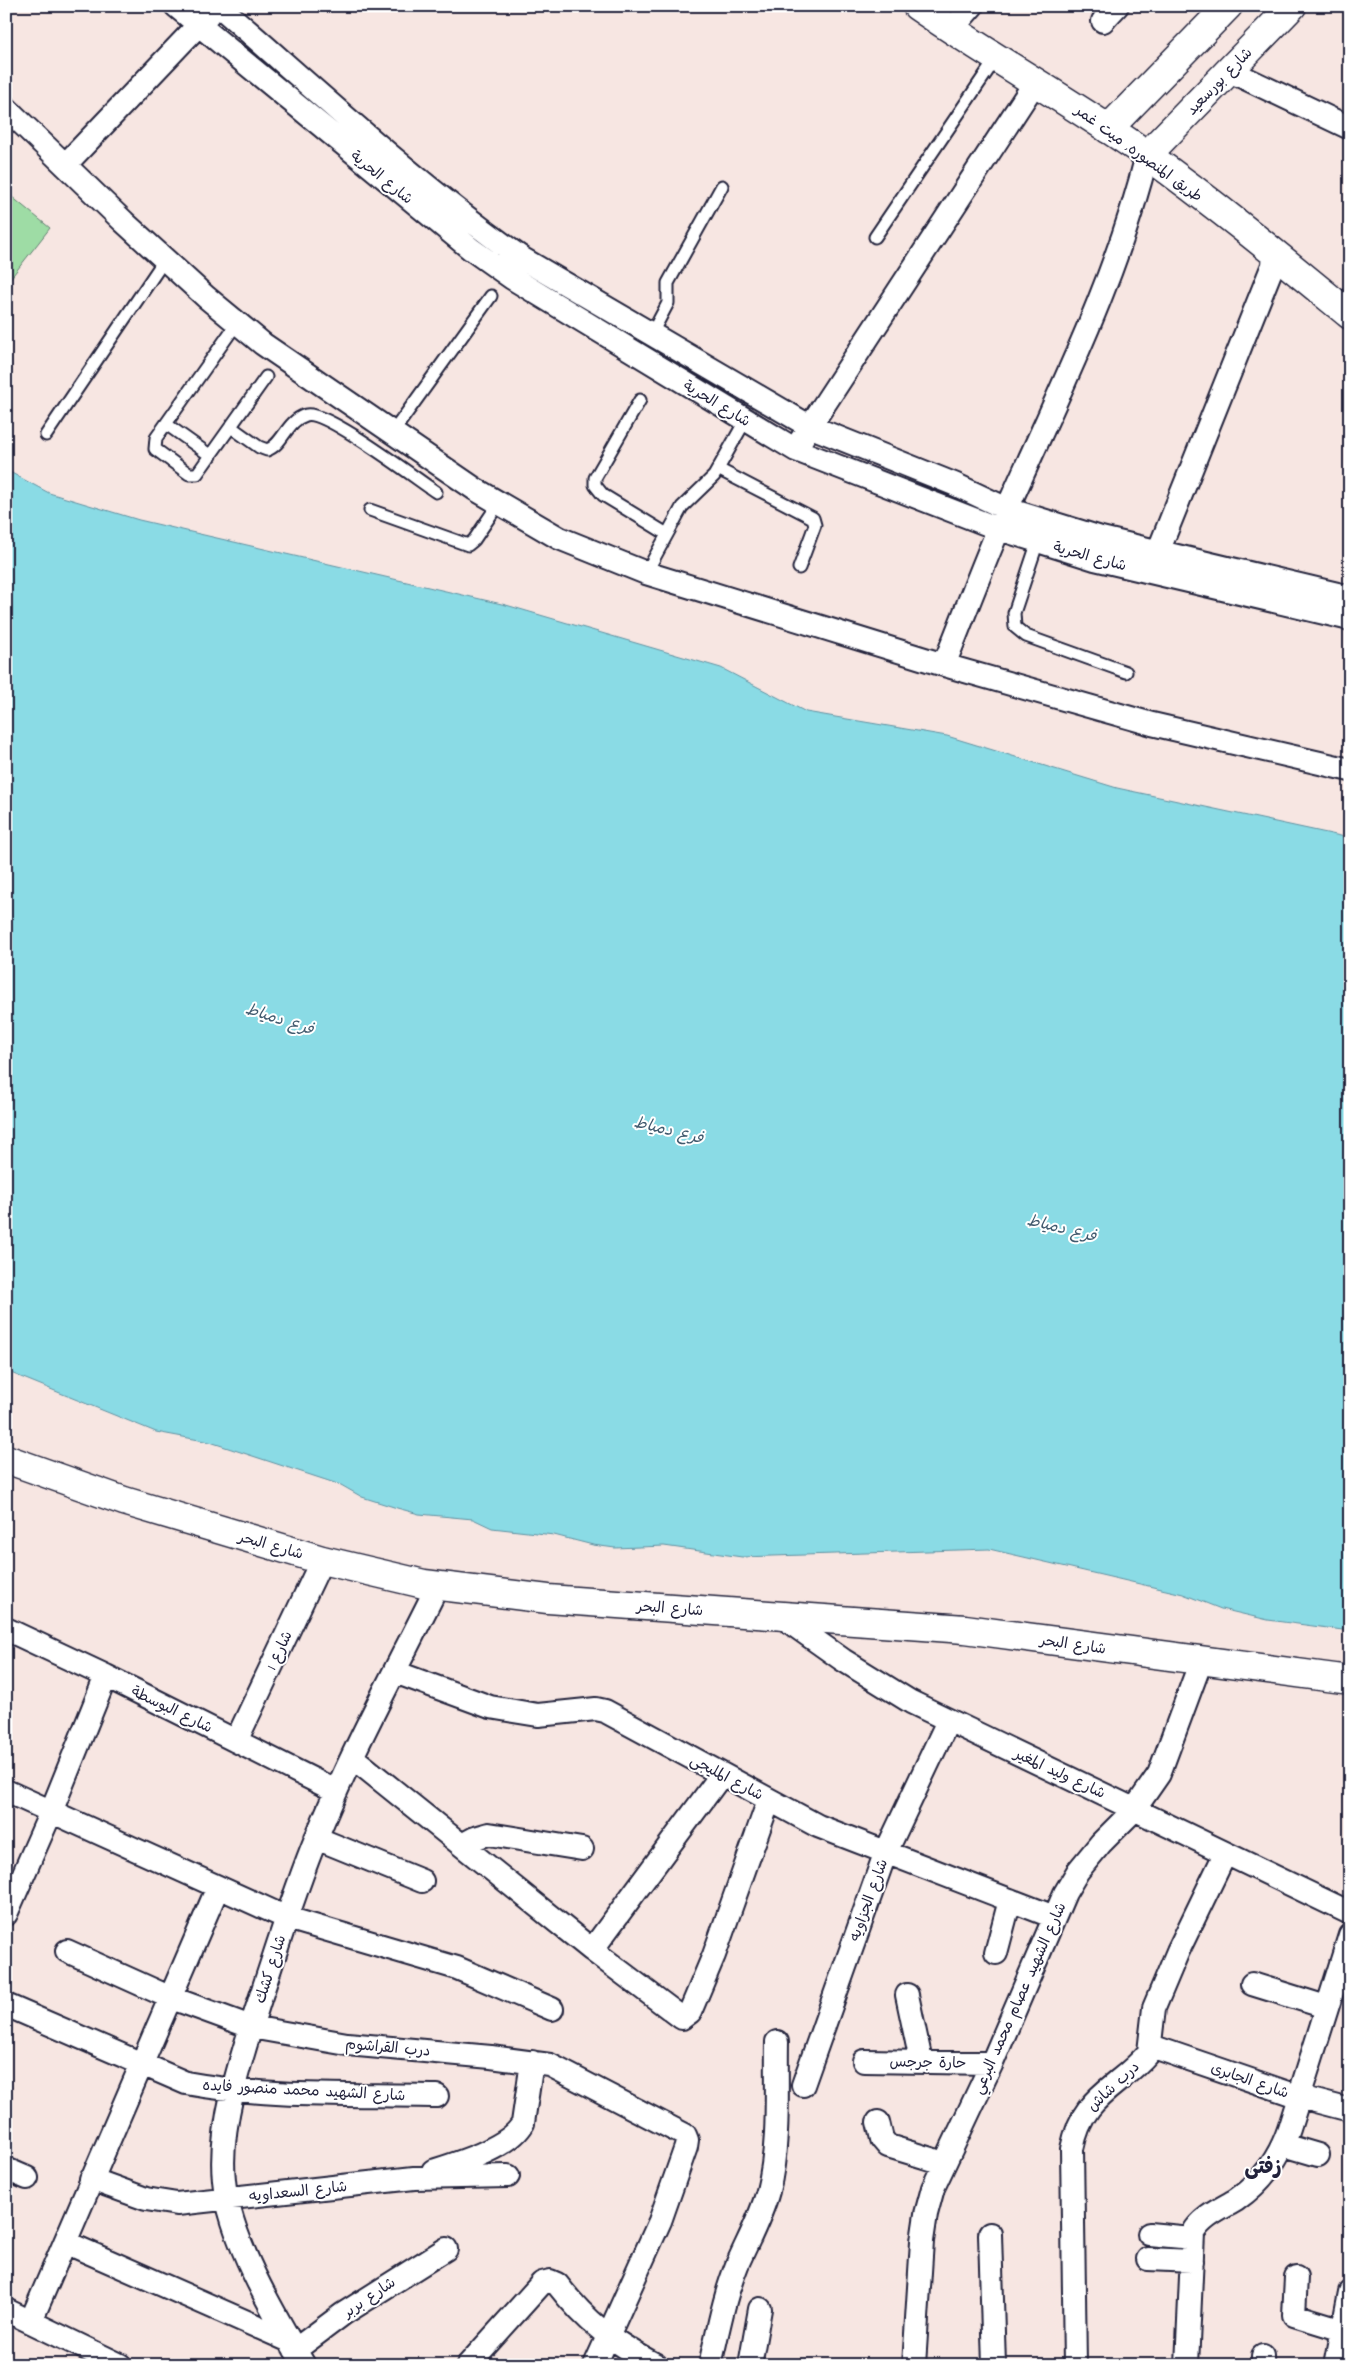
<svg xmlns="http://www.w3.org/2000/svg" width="1356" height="2371" font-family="'Architects Daughter','Playpen Sans Arabic',sans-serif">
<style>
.green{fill:#9edca5;stroke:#607f70}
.water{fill:#8adbe5;stroke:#6091a1}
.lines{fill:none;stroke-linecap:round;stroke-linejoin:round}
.service-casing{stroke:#22223b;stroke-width:15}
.minor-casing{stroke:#22223b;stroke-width:26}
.tertiary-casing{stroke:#22223b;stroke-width:31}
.secondary-casing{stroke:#22223b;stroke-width:31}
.service{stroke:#fff;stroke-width:11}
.minor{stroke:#fff;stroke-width:22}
.tertiary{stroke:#fff;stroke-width:28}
.secondary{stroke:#fff;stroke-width:28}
.labels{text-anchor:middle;stroke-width:4;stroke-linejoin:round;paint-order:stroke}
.street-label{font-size:15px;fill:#22223b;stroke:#fff}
.water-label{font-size:16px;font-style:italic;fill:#415a6e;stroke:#fff}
.district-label{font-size:20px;font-weight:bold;fill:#22223b;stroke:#fff}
</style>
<rect width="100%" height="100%" fill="#f7e6e2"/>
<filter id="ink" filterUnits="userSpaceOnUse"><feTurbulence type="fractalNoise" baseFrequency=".02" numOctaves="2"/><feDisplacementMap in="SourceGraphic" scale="10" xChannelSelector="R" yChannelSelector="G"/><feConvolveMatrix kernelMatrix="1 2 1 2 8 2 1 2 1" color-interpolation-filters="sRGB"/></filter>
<g filter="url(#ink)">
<path class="green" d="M6,192l44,36 -44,56z"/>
<path class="water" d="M6,470l43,23 90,27 367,85 215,63 85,44 141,24 170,52 233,50v793l-82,-11 -47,-11 -38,-15 -194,-45 -247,8 -78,-11 -49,2 -22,-3 -39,-10 -62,-7 -19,-9 -54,-5 -22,-6 -35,-11 -21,-12 -131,-43 -54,-10 -150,-61z"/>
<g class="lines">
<g class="service-casing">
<path id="service" d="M875,237l122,-180
M237,323l-81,115 -1,11 34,25h8l69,-97
M651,335l17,-32v-20l54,-97
M640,400l-45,78v7l8,10 64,39
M166,424l45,32
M231,427l28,20 8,3c16,-5 19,-29 39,-35 19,-6 109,63 130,77
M393,432l98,-136
M46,435l119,-176
M718,469l95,49 2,7 -16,43
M370,510l98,35 6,-5 25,-37
M1038,541l-24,72 1,14 11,9 100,36
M646,573l36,-66 32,-31 31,-55"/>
</g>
<g class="minor-casing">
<path id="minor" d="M176,6l295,243 41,29 284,172 203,79 39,12 57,18 255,60
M219,6c99,86 196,177 304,253l286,167 145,58 53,25 94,29 249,59
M1103,21l14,-15
M951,30l21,-24
M1230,71l120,57
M6,108l118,114 82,75 57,47 212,145 84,49 87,35 298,92 208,59 198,46
M65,165l144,-151
M801,440l235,-359
M1158,552l119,-297
M944,665c21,-52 41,-106 64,-158 51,-115 109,-229 139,-352
M781,1616l62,44 68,42 439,211
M6,1629l100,47 230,115
M395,1672l95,35 48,8 58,-6 9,2 213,115 236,91
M236,1741l86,-181
M352,1757l240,193 90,68 8,-6 24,-57 55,-155
M6,1791l281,127 170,50 95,41
M316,1838l106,43
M462,1845l13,-7 14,-4 93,15
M6,1914l45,-102 55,-136
M592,1950l130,-176
M67,1951l102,46 82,30 96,17 144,13 59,8 135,70 2,5 -1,7 -26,74 -65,144
M996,1953l14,-53
M1252,1984l74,23
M907,1995l14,66
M6,2005l180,78c81,15 169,11 251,13
M1151,2046l149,51 50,13
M864,2061l128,2
M803,2085l82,-231 63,-133
M878,2122l4,17 6,7 56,17
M1284,2145l34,10
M6,2169l21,9
M433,2171c25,-8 78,-24 90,-48l9,-61
M91,2179l55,20 31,5 237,-26 94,-2
M990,2234l4,131
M1149,2234l43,4
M65,2242l225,99
M1148,2259l44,2
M1296,2277l-2,38 49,15
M6,2310l114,55
M31,2321l187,-434
M295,2350l48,-36 103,-65
M1263,2356v9
M304,2365c-30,-51 -75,-127 -80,-185 -6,-55 19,-128 36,-181 18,-54 35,-110 57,-163 35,-86 80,-168 121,-251
M468,2365l74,-82 8,-2 7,3c31,40 55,57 99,81
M710,2365c8,-34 14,-68 27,-100 11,-25 24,-48 31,-74 12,-48 8,-100 9,-149
M750,2365l10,-56
M914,2365l8,-124 4,-27 7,-26 59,-125 73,-170 13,-22 23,-28 33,-33 25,-36 42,-113
M1075,2365l-3,-216c11,-56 45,-59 77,-97l5,-44 24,-57 47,-97
M1187,2365l6,-132c9,-16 28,-24 43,-33 26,-18 43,-41 53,-71l61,-194
M1336,2365l14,-73"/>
</g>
<g class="tertiary-casing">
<path id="tertiary" d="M1108,129l120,-123
M1147,155l145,-149
M6,1459l118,42 198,59 102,24 124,15 417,30 385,51"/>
</g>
<g class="secondary-casing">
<path id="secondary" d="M917,6c75,52 155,96 230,149 70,50 136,105 203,160"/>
</g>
<use href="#service" class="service"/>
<use href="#minor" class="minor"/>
<use href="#tertiary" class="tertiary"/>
<use href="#secondary" class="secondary"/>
</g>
</g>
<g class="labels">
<g class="street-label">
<text transform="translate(1219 81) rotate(-46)" y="5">شارع بورسعيد</text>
<text transform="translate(1139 153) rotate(36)" y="5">طريق المنصوره, ميت غمر</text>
<text transform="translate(382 177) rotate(39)" y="5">شارع الحرية</text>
<text transform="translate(717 403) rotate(31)" y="5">شارع الحرية</text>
<text transform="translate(1090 556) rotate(15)" y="5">شارع الحرية</text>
<text transform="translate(271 1545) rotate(16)" y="5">شارع البحر</text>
<text transform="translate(670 1608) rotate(4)" y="5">شارع البحر</text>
<text transform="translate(1073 1644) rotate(8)" y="5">شارع البحر</text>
<text transform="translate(279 1650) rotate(-65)" y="5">شارع 1</text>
<text transform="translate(172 1709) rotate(26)" y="5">شارع البوسطة</text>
<text transform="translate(1060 1773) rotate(25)" y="5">شارع وليد المغير</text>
<text transform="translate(727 1777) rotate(28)" y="5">شارع المليجى</text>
<text transform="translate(868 1900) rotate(-70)" y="5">شارع الجزاويه</text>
<text transform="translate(270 1969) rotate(-72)" y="5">شارع كشك</text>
<text transform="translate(1019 1998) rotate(-66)" y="5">شارع الشهيد عصام محمد البرعي</text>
<text transform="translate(388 2047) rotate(5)" y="5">درب القراشوم</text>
<text transform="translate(928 2062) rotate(1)" y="5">حارة جرجس</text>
<text transform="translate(1250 2080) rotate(19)" y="5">شارع الجابرى</text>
<text transform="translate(1113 2086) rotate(-43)" y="5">درب شاش</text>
<text transform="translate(304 2090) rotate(3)" y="5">شارع الشهيد محمد منصور فايده</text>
<text transform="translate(298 2191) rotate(-6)" y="5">شارع السعداويه</text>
<text transform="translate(369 2297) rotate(-34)" y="5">شارع بربر</text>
</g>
<g class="water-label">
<text transform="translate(280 1018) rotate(18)" y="6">فرع دمياط</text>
<text transform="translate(669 1129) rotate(14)" y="6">فرع دمياط</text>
<text transform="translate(1062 1227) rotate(14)" y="6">فرع دمياط</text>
</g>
<g class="district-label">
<text x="1263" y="2173">زفتى</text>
</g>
</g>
<rect width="1356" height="2371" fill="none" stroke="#fff" stroke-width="25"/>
<rect x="12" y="12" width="1331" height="2346" fill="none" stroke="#22223b" stroke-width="2" filter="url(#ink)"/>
</svg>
